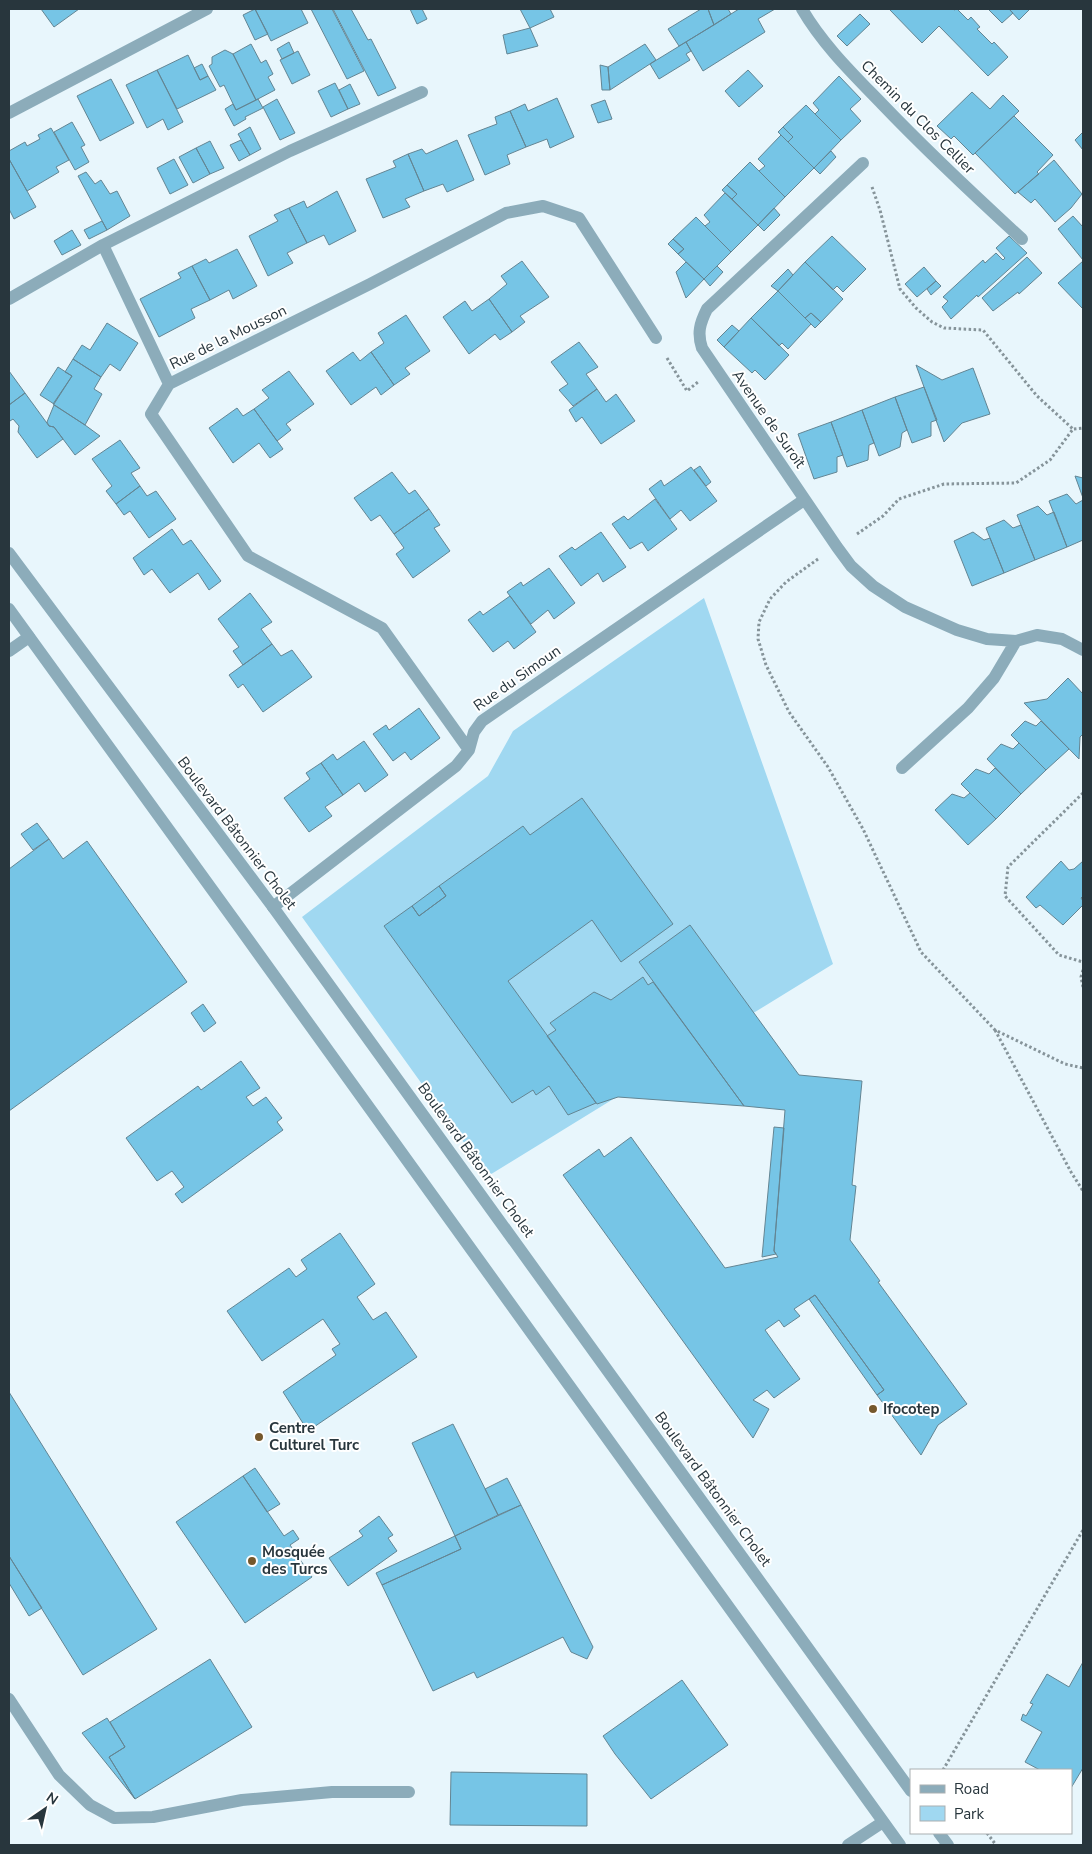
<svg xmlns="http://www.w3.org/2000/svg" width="1092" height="1854" font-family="'Nunito Sans',sans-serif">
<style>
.green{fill:#a0d8f1}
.building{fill:#76c5e6;stroke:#638593}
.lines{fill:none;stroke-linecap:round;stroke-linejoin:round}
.path{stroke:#86949a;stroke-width:3;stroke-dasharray:2.5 2.5;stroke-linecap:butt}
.service{stroke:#8cacba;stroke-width:12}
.minor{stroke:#8cacba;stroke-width:12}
.tertiary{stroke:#8cacba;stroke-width:12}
.poi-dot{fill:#75582c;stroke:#fff;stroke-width:2}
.labels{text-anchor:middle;stroke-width:4;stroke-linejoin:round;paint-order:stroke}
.street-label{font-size:15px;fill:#28363d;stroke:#fff}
.poi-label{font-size:15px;font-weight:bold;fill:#28363d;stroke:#fff;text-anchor:start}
</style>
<rect width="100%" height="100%" fill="#e8f6fc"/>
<path class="green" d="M704,598l129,366 -345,212 -186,-259 186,-141 25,-45z"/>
<path class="building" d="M41,9h38l-25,18z
M255,9l13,25 -13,6 -12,-25z
M255,9h46l7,14 -37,18z
M311,9h21l32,62 -17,8z
M333,9h20h-2l17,31 3,-1 25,49 -18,8z
M410,9h12l5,10 -10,5z
M520,9h30l4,8 -24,11z
M701,9h7l6,16 -35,21 -11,-17z
M708,9h20l3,5 -17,11z
M739,9h36l-17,10 7,13 -62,39 -17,-29z
M891,9h62l1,1 3,-1 11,11 3,-3 9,10 -3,2 15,15 2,-2 14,15 -20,19 -49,-50 -17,17 -32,-33z
M988,9h21l4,4 -11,10z
M1009,9h21l-11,11z
M860,14l10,10 -23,22 -10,-10z
M530,28l8,18 -31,8 -4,-19z
M289,42l5,11 -12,6 -5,-10z
M686,42l5,9 -5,3 4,6 -31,19 -9,-15z
M251,44l10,19 5,-3 7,14 -5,3 7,13 -19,10 -23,-46z
M645,44l11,16 -46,30 -2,-23z
M225,50l8,4 23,46 -20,10 -12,-25 -4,2 -11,-21 3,-2v-7z
M298,51l12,24 -18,9 -12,-24z
M188,55l12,25 8,-4 8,14 -39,19 -20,-39z
M202,64l6,12 -8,4 -6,-12z
M600,65l8,2 2,23h-8z
M157,70l26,52 -15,8 -5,-11 -16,9 -21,-43z
M748,70l15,16 -24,21 -14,-16z
M839,76l22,23 -11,10 11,12 -20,19 -26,-26 4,-4 -6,-7z
M111,79l23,44 -34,18 -23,-45z
M335,83l13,26 -17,8 -13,-26z
M350,84l10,20 -12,5 -9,-19z
M972,92l18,17 13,-14 16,16 -46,44 -19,-19 -3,3 -14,-13z
M557,98l17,39 -24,11 -3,-9 -21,8 -16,-36 15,-7 3,7z
M258,99l5,9 -18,9 1,2 -12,7 -9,-17 8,-5 3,6z
M277,99l18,34 -15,7 -17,-33z
M605,100l7,19 -14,4 -7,-18z
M806,105l35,35 -27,28 -26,-26 5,-5 -10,-10z
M510,111l16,36 -19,8 3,9 -25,11 -17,-40 29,-11 -2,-7z
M1014,116l39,39 -16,17 2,2 -24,20 -40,-41z
M72,122l13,23 -4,2 8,15 -14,8 -21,-38z
M250,127l11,22 -11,6 -12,-21z
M783,127l10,10 -5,5 -10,-10z
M51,128l18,32 -13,7 3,5 -32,19 -18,-32v-8l16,-9 2,4 13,-7 -2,-4z
M1083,132v18l-8,-10z
M781,135l33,33 -29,29 -26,-26 6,-5 -7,-7z
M241,140l9,15 -11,6 -9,-16z
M457,140l17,40 -27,12 -4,-8 -19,7 -16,-37 14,-5 4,5z
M210,141l14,27 -14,6 -14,-26z
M196,148l14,26 -17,9 -14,-26z
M831,151l5,6 -16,17 -6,-6z
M408,154l16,37 -19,8 5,8 -27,11 -17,-39 30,-12 -3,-6z
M9,159l27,48 -22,12 -5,-10z
M174,159l14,26 -18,9 -13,-26z
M1054,160l28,34 -11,14 -16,14 -20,-23 -4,4 -13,-11z
M750,162l35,35 -27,28 -26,-26 5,-5 -10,-9z
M86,172l9,12 6,-4 9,14 7,-3 13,25 -23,14 -29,-54z
M727,185l10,9 -5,5 -10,-9z
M337,191l19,40 -27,14 -5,-10 -17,8 -18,-35 15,-7 3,7z
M725,193l33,32 -27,27 -26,-26 5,-4 -6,-7z
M289,208l18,35 -20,10 6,10 -25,13 -19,-40 29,-15 -4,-6z
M774,208l6,7 -16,16 -6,-6z
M1073,216l10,11v33l-25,-31z
M696,217l35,35 -27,27 -26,-25 6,-5 -11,-10z
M102,221l5,9 -18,9 -5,-9z
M72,230l9,15 -19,10 -8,-14z
M832,236l34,33 -23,23 -6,-6 -4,4 -28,-28z
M1009,236l18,17 -49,44 -1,-2 -26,24 -9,-12 6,-6 -5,-4 40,-37 2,3 11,-10 7,7 2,-2 -9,-10z
M673,239l11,10 -6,5 -10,-10z
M237,249l20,37 -24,13 -4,-9 -19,10 -18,-34 14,-7 3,4z
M1027,257l15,16 -23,21 -1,-2 -25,19 -11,-13z
M522,261l27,36 -29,19 5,6 -13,10 -23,-33 18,-15 -6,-8z
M1083,261v48l-25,-26z
M686,262l18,17 -18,19 -10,-26z
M805,262l38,37 -22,23 -10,-9 -6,5 -27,-27z
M192,266l18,34 -19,9 4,9 -36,19 -19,-38 41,-21 -3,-5z
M717,266l6,6 -13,14 -6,-7z
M924,267l12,14 -19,16 -12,-13z
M788,269l5,6 -15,16 -7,-5z
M936,281l5,5 -10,9 -4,-6z
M778,291l33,33 -23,25 -6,-6 -3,3 -28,-28z
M489,299l23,33 -12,8 -5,-6 -26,20 -26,-37 22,-16 7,10z
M811,313l10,9 -6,6 -10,-10z
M406,315l24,36 -25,17 5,6 -16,11 -23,-33 13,-9 -6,-10z
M751,318l38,37 -24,25 -10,-10 -3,3 -28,-26z
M107,323l31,20 -18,28 -10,-7 -9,13 -28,-18 9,-14 8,5z
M732,325l7,6 -15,16 -7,-7z
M579,342l19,25 -12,7 11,15 -24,17 -14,-16 9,-6 -17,-22z
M353,352l7,9 11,-9 23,33 -13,10 -5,-8 -25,18 -25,-34z
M73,359l28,18 -7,12 8,5 -17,31 -32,-21 19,-28 -7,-4z
M916,365l26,15 31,-12 17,46 -28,9 -18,19z
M58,367l14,9 -18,28 -14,-9z
M9,371l16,22 -16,12z
M289,371l25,33 -28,20 5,6 -14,11 -23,-32 15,-11 -7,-8z
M924,387l13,33 -6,2v14l-19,7 -17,-46z
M597,389l9,13 10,-8 19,27 -34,23 -19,-27 -6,5 -7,-12z
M25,393l24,33 5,1 9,12 -26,19 -19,-26 1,-6 -6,-7 -3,2 -1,-2v-14z
M895,397l12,33 -5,3 -2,14 -21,9 -17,-46z
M54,405l31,20 15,11 -25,19 -21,-28 -5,-1 -2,-4z
M237,408l6,8 11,-7 29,40 -13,9 -11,-15 -26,20 -24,-35z
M862,410l12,33 -5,2 -1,15 -21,7 -16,-45z
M831,422l12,33 -6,2v15l-23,7 -16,-45z
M120,440l20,28 -9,5 9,13 -24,18 -10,-13 6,-5 -20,-27z
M700,466l11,16 -5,4 -12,-16z
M691,467l26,34 -27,20 -9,-11 -11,9 -21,-30 12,-9 3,6z
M392,472l17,22 6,-4 14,19 -35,25 -14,-19 -9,6 -17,-23z
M1075,476l8,2v20z
M140,486l7,10 9,-5 20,28 -27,19 -19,-27 -6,4 -8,-11z
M1067,494l9,10 7,-4v40l-16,7 -18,-46z
M655,499l22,30 -29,22 -6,-9 -12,7 -18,-25 12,-8 4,4z
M1038,506l9,9 7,-3 13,35 -32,13 -18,-45z
M429,509l11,16 -6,3 16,23 -37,27 -17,-24 8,-6 -10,-14z
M1004,520l9,8 8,-3 14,35 -31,13 -18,-45z
M172,529l11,16 8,-5 30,41 -12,9 -11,-17 -28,20 -18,-24 -8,6 -11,-17z
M601,532l25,35 -23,15 -5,-9 -17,13 -22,-30 13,-9 3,3z
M973,532l11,8 6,-2 14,35 -32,13 -18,-45z
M549,568l26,35 -21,16 -6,-9 -17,14 -24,-32 14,-10 2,4z
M250,593l22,29 -11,7 11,15 -29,21 -10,-14 6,-4 -21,-28z
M510,596l26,36 -22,17 -6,-8 -15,11 -25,-32 12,-9 3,4z
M272,644l9,12 11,-6 20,27 -49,35 -20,-28 -5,4 -9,-13z
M1068,678l15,16v40l-3,3 -1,22 -55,-56 23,-4z
M419,708l21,30 -29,22 -6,-8 -12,9 -20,-27 13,-9 3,5z
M1025,721l11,5 5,-5 28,28 -23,21 -35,-35z
M364,741l24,34 -23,17 -6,-9 -16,12 -22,-32 12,-9 4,6z
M1019,743l27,27 -25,24 -34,-35 14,-15 12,5z
M321,763l22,32 -18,12 7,9 -23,16 -25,-34 26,-19 -4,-6z
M995,768l26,26 -25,25 -35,-35 15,-15 13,5z
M970,793l26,26 -28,26 -33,-35 17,-16 12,4z
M582,798l91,126 -52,38 -29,-42 -84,61 88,122 -28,12 -19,-29 -13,9 -3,-5 -21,13 -128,-177 28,-20 7,10 27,-20 -7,-10 84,-60 7,9z
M37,823l12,16 -16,11 -12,-16z
M49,839l14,20 24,-18 100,141 -178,129v-242z
M1083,853v43l-2,2 2,3v4l-20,20 -23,-20 -4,3 -10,-11 35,-36 8,9 5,-1 9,-8z
M439,886l7,10 -27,20 -7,-10z
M690,925l109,150 63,6 -10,104 4,1 -6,54 30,41 -2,1 89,122 -29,21 -17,30 -44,-60 7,-5 -69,-95 -21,14 6,7 -16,11 -5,-7 -14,10 35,49 -26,19 -7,-8 -14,10 16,9 -16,29 -190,-263 36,-26 5,8 27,-20 94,131 53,-11 -4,-6 11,-141 -41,-4 -105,-144z
M643,977l5,8 5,-3 91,124 -126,-9 -21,7 -50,-68 9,-6 -6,-7 44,-31 17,8z
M203,1004l13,19 -12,9 -13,-19z
M241,1061l19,27 -14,9 7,9 13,-9 16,21 -5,4 6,8 -101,73 -7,-9 9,-7 -12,-16 -15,10 -31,-43 72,-52 3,4z
M774,1127l10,1 -10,123 2,3 -14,3z
M340,1233l35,51 -18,13 16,23 13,-8 31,45 -109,74 -25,-39 53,-37 -4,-6 8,-5 -17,-25 -61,42 -35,-50 62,-43 7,9 11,-8 -6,-9z
M815,1295l69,95 -7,5 -68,-96z
M9,1392l148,237 -74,46 -74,-119z
M453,1424l45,91 -43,21 -43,-93z
M255,1468l25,36 -13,8 -24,-36z
M243,1476l41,60 9,-6 6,9 -9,6 22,32 -67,46 -69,-101z
M507,1478l14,27 -23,10 -13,-26z
M521,1505l72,142 -6,12 -16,-7 -8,-15 -86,41 -3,-6 -41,19 -51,-106 79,-36 -6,-13z
M379,1516l14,19 -5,3 9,13 -49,35 -19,-28 34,-22 -4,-5z
M455,1536l6,13 -79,36 -6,-12z
M9,1556l33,52 -13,8 -20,-33z
M210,1659l42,68 -117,72 -26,-42 16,-10 -15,-25z
M1083,1662v106l-12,20v-18h-31l-15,-8 17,-30 -21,-12 2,-6 3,2 7,-12 -3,-1 17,-29 22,13z
M682,1680l46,65 -77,54 -36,-45 -12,-18z
M107,1718l18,29 -16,10 26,42 -53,-66z
M451,1772l136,2v52l-137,-1z"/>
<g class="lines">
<path class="path" d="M872,187l8,23 20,79 16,19 16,14 12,6 39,2 54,66 36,33
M667,358l20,33 11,-9
M857,534l26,-18 16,-17 45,-15 72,-1 34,-23 23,-31 10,-1
M818,559l-32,23 -16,17 -11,23 -1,17 8,26 23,47 39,55 35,62 58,123 74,78 70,34 18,4
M1083,793l-75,74 -3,29 54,59 24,7
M1083,970l-2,7 2,10
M995,1030l76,142 12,19
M943,1770l140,-240
M987,1833l9,12"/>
<path class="service" d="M9,651l20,-14
M9,1699l50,76 31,30 24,13 39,-1 89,-17 90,-8h77
M848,1845l35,-23"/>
<path class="minor" d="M802,9c21,36 51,65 80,95 45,47 92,91 140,135
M9,113l198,-104
M863,163l-156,146c-7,14 -10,24 -5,39l135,199 14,19 22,20 32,21 52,23 30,9 29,2 21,-6 25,4 21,11
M103,245l66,139
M9,299l94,-54 187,-94 132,-59
M469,750l-87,-122 -134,-72 -97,-142 18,-30 201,-100 136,-71 37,-7 36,12 77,120
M902,768l66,-60 26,-30 22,-37
M273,907l183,-141 13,-16 5,-18 8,-11 322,-221"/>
<path class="tertiary" d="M9,553l264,354 638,884
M9,609l228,315 663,921
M939,1833l9,12"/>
</g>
<g class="poi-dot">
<circle cx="873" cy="1409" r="5"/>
<circle cx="259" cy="1437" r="5"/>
<circle cx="252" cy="1561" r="5"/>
</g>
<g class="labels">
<g class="street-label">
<text transform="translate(918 117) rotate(45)" y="5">Chemin du Clos Cellier</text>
<text transform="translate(228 337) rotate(-26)" y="5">Rue de la Mousson</text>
<text transform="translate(769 419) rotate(55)" y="5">Avenue de Suroît</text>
<text transform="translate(517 678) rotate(-35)" y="5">Rue du Simoun</text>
<text transform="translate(237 833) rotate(53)" y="5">Boulevard Bâtonnier Cholet</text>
<text transform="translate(476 1160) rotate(54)" y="5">Boulevard Bâtonnier Cholet</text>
<text transform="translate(713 1489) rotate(54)" y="5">Boulevard Bâtonnier Cholet</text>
</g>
<g class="poi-label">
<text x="883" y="1414">Ifocotep</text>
<text x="269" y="1433">Centre<tspan x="269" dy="17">Culturel Turc</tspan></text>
<text x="262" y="1557">Mosquée<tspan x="262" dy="17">des Turcs</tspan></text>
</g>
</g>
<rect width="1092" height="1854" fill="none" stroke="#28363d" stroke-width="20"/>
<rect x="910" y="1769" width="162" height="65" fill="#ffffff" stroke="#a9afb1"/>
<rect x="920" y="1785" width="25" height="8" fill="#8cacba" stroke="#a9afb1"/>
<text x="954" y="1794" font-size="15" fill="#28363d">Road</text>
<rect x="920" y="1806" width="25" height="15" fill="#a0d8f1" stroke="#a9afb1"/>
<text x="954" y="1819" font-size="15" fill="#28363d">Park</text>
<g transform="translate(45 1809) rotate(34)" stroke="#ffffff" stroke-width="4" paint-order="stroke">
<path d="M0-4L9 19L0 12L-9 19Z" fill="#28363d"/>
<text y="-8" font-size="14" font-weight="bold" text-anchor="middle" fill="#28363d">N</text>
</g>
</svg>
